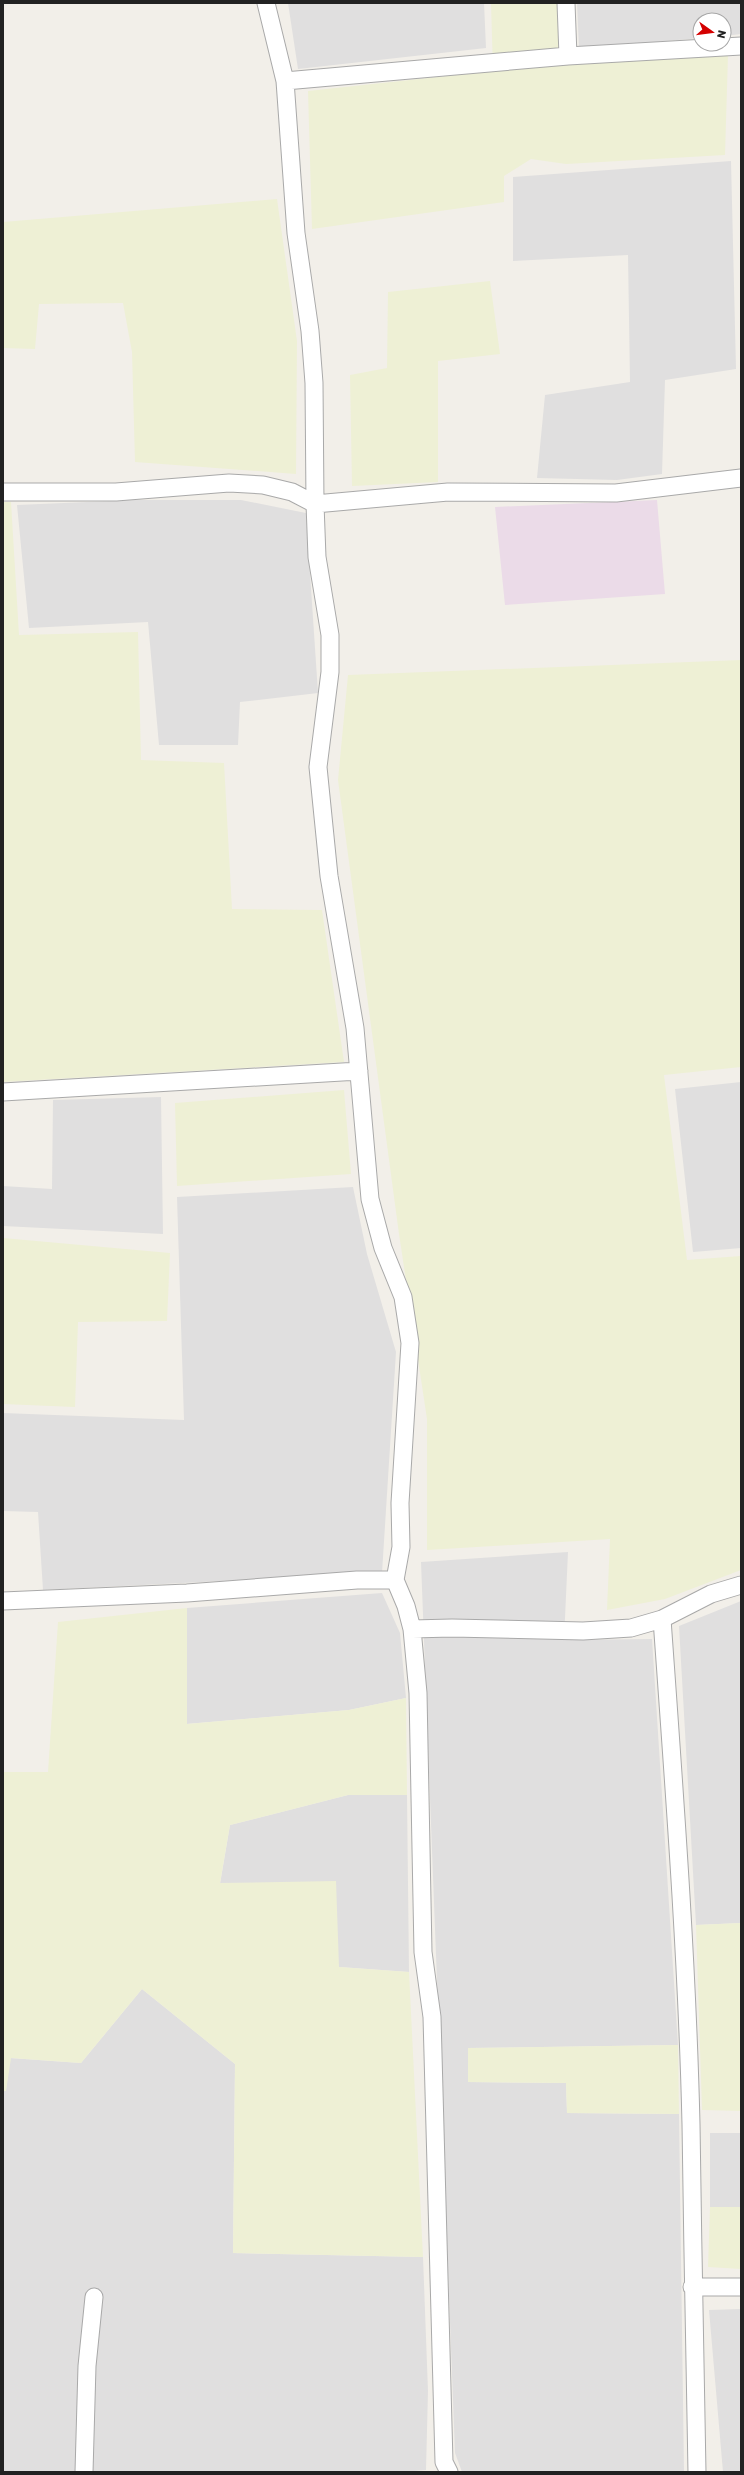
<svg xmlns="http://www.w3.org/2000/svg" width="744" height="2475" font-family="Rubik,sans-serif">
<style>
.residential{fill:#e0dfdf}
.industrial{fill:#ebdbe8}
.farmland{fill:#eef0d5}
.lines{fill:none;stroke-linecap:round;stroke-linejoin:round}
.street-casing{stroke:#a9a9a9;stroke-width:19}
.street{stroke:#fff;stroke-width:17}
</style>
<rect width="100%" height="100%" fill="#f2efe9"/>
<path class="residential" d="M288,3h196l2,45 -188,21z
M577,3h164v31l-17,2v-16h-24v18l-121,11z
M731,161l5,208 -71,11 -3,94 -45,6 -80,-2 8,-83 85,-13 -2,-127 -115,6v-84z
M134,500h107l65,13 12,180 -78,9 -2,43h-79l-11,-123 -119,6 -12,-123z
M741,1082v166l-48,4 -18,-163z
M161,1097l2,137 -160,-8v-40l49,3 1,-89z
M353,1187l14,67 29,98 -14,221 -339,17 -5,-78 -35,-1v-98l181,7 -7,-223z
M568,1552l-4,88 88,-1 26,406 -210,3v34l98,1 1,30 112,1 5,358h-222l-7,-19 -34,-891z
M382,1593l18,40 6,65 -57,12 -163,14 1,-116z
M741,1601v322l-45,2 -17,-299z
M348,1795h59l2,177 -70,-5 -119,-83 10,-59z
M142,1989l93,75 -2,189 190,4 5,134 -2,79 -23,2h-400v-381l3,-1 4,-32 71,5z
M710,2133h31v74h-31z
M741,2309v163h-18l-14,-162z"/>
<path class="industrial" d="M657,500l8,94 -160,11 -10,-98z"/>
<path class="farmland" d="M491,3h69l4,62 164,-10 -3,100 -159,9 -35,-5 -27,17v26l-192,27 -4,-138 185,-20z
M277,199l20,142 -1,133 -161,-12 -3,-110 -9,-49 -84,1 -4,45 -32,-1v-126z
M490,281l10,73 -62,7v121l-86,4 -2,-111 37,-7 1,-76z
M3,502h8l8,133 119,-3 3,128 83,3 8,146 90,1 22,152 -341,20z
M741,660v407l-77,8 23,185 54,-4v314l-76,29 -58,11 3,-71 -183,11v-131l-28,-185 -61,-454 10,-105z
M344,1090l7,84 -174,12 -2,-83z
M3,1238l167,15 -3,68 -89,1 -3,85 -72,-3z
M187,1608v116l162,-14 57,-12 1,97h-59l-118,30 -10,58 116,-2 3,86 70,5 14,285 -190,-4 2,-189 -93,-75 -61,74 -70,-5 -5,33h-3v-319h45l10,-150z
M741,1923v188l-39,-1 -6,-185z
M678,2045l1,69 -112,-1 -1,-30 -98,-1v-34z
M710,2207h31v62l-33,-2z"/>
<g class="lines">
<g class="street-casing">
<path id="street" d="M266,3l19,78 11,152 14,98 4,52 1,121 133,-12 168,1 125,-15
M566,3l2,53
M285,81l283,-25 173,-10
M3,492h113l113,-9 34,2 29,7 23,12 2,53 13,78v37l-12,95 11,109 26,152 15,171 13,49 20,49 7,46 -10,160 1,44 -6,33 11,26 6,23 6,64 5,259 9,65 12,445 5,10
M3,1092l356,-21
M3,1601l184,-8 170,-13h38
M662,1619c12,168 25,337 29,505 2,116 3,232 6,348
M412,1629l40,-1 131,3 48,-3 31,-9 49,-25 30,-9
M692,2287h49
M84,2472l3,-106 7,-69"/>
</g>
<use href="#street" class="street"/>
</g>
<rect width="744" height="2475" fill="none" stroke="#222222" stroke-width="8"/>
<g transform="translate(712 32) rotate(104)"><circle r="19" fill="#ffffff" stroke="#a7a7a7"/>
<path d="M0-3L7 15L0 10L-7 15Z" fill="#d40000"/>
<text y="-6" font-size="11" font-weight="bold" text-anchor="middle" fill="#222222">N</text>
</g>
</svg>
